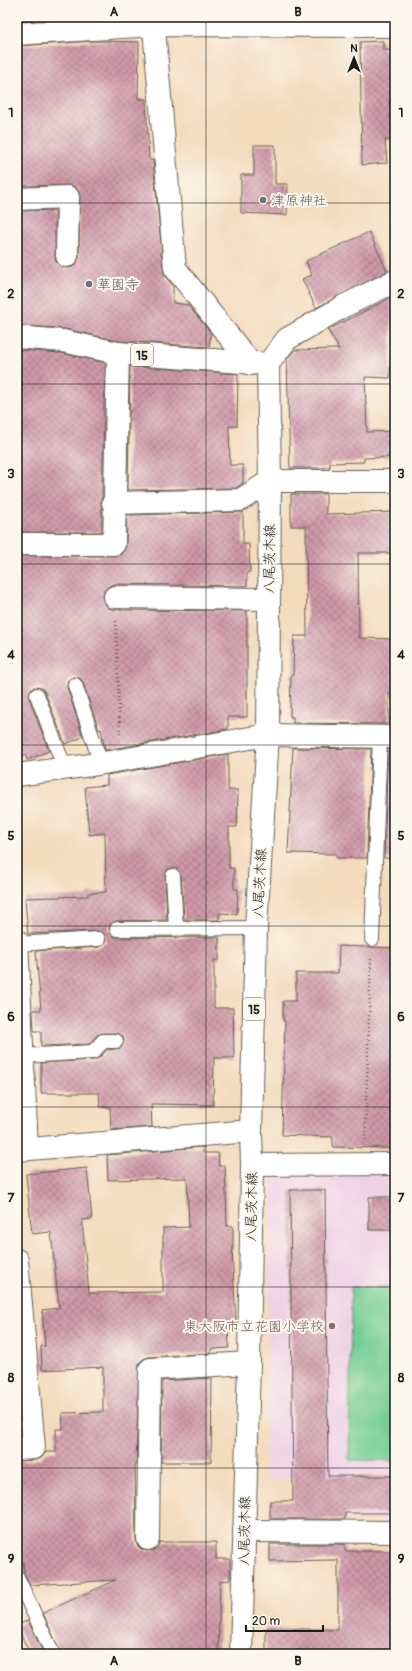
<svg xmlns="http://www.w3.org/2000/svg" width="412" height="1671" font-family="Pangolin,'Klee One',sans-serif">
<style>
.built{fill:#efd0e6}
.park{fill:#75cd93;stroke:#487458}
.building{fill:url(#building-cross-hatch)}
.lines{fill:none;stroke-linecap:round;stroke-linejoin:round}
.service-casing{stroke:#675e54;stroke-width:16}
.minor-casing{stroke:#675e54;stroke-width:24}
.primary-casing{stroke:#675e54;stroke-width:24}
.path{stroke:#675e54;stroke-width:2.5;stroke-dasharray:1 3;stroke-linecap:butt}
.service{stroke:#fff;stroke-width:14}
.minor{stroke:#fff;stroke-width:22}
.primary{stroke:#fff;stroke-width:22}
.grid{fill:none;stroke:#1c1c1c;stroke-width:1;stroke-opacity:0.55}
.worship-dot{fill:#6b7280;stroke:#fbf7ec;stroke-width:1.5}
.education-dot{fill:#8d6e63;stroke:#fbf7ec;stroke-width:1.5}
.labels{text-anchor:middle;stroke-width:4;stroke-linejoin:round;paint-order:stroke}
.shield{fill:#fbf7ec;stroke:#5f5e5a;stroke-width:1}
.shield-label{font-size:13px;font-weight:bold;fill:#1c1c1c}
.worship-label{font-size:14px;fill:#5b616d;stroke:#fbf7ec;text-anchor:start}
.street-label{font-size:14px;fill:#1c1c1c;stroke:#fbf7ec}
.education-label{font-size:14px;fill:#785e54;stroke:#fbf7ec;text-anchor:end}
.neatline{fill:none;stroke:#1c1c1c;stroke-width:1.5}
.grid-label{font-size:13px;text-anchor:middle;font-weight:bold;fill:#1c1c1c}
</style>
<defs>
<pattern id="building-cross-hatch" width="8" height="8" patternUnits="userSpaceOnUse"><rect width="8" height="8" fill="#cf98a9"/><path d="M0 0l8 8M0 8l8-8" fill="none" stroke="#a77b89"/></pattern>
</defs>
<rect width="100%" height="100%" fill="#fbf7ec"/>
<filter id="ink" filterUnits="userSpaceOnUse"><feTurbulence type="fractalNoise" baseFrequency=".025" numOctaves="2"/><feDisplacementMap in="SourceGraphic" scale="8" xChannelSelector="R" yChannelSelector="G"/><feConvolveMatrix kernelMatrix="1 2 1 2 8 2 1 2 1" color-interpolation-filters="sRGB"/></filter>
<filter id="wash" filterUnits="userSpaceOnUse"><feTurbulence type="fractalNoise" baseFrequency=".012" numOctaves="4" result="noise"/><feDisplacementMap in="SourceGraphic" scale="16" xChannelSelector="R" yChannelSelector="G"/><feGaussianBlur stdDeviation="0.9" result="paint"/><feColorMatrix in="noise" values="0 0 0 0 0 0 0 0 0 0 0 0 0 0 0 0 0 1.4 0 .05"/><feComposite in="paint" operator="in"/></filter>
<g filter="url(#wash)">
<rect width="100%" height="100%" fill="#f3dabc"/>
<path class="built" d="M272,1173h123v347l-94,-2 -1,-38 -35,-1z"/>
<path class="park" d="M351,1287h44v174l-46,-1z"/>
<g id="blocks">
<path class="building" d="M94,41l45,1 -1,57h8l3,61h4l11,115 9,11v17l15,2 23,28 -2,14 -89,-6 -54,-12 -49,-4v-114l38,-1v46l1,6 4,4 7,2 6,-1 4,-4 2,-6 1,-60 -1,-7 -5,-4 -6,-1 -51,1v-140z
M383,41v9h12v51h-6l3,39h-7l2,23 -25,2 -2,-123z
M254,145h21v39h13l-1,31 -46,-2v-38h13z
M369,232l18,39 -71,37 -14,-29 10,-4 -6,-14z
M392,297l-2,81 -25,-1 2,55 28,-1v26l-31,1v4l-34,1v4h-5v1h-35l-3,-109 8,-9 44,-1 -11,-19z
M17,350l44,3 44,10 -3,133 -1,7 1,6v23h-85z
M130,366l108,8 -1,52h-8l1,39h13v18l-7,5 -108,2z
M291,494h35v20l69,-2v41h-37l1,85 35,1 -1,54h-4v31l-96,-1v-6h-3l1,-42h2l1,-39h13l-1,-110h-15z
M243,512v32h6l1,28h-3v14l-132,-2 -6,2 -5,4 -1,7 1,6 4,5 7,2 132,1v106h-19v12l-123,21 -4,-21 -2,1 -16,-48 -3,-4 -7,-1 -5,3 -1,7 16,50 -18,7 -20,-52 -3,-4 -8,-1 -4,3 -1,8 20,53 -22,9 -1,-5 -9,1v-200h97l6,-1 4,-4 2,-6 1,-30z
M293,748l78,1 -4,109h-31v-4l-48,-1z
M388,749h7v110l-11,-1z
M228,754v36h10l-1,37h-8v41h5v21h4l-1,25 -18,-1v7h-35l-3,-45 -4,-6 -5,-1 -4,1 -3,7 2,44 -50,1 -7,3 -1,5 3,7 5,2 102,-1v23h-5v48h19l1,50h-20l-1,47 -62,-1 1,23 -41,3 -1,-23h-10l-1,-14h-58v-30l53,-3 5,-2 8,-8 14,-2 3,-7 -1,-5 -7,-3h-13l-6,2 -8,9 -48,2v-15h-7l-1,-21h8l-5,-59 63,-4 7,-5 -1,-7 -8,-4 -69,3 -3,-36 63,-2v-3l18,-1 -1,-59 -16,2 -4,-48 22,-2v-10z
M339,946l56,2v200l-62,-1v-10l-51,-2 3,-114h-2v-20h13v-28h42z
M203,1147v6h15l1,13h6l2,60h6v25h-1l4,71 -8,1 1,25 -18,1v4l-62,4 -6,2 -4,4 -3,102h-1l1,74 1,6 5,5 5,1 7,-1 6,-8h56v17h14v21l-10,1 -2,73h-157l-18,-41 73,-33 -86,5 -6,-13 -1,-10 -6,1v-102l18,-1 6,-2 5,-6h10v-23h7l-1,-16 41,-1v-45l-61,3 -1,-24h4l-3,-36 17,-2 -8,-76 -19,2 -6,-60 61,-6 5,51 -10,1 7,73 74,-1v-64l26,-1 -2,-49 -79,2 -1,-25z
M290,1190h35l3,286h67v37h-50v6h-75v-18h23z
M369,1197h26v33h-26z
M212,1378l-1,84h-50l1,-81z
M270,1544h75v7h50v103h-129v-26l72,2v-70l-68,1z
M28,1620l16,34h-14l-13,-28z"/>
</g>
</g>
<g filter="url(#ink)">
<use href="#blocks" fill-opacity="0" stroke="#675e54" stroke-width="1"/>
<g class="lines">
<g class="service-casing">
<path id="service" d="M75,685l26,79
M37,695l28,74
M173,876l3,52
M117,929l139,-1
M372,939l8,-202
M17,944l81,-5
M22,1056l71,-4 10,-11h13
M17,1577l36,77"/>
</g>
<g class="minor-casing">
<path id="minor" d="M153,17l22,251 76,96
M17,34l136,-9 242,1
M17,199l51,-2 -1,59
M268,364l19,-25 57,-33 51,-25
M113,503l127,-3 30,-19h125
M17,544h97l4,-191
M115,597l154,2
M17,775l81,-11 170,-29 127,2
M17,941l10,207
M17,1150l234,-19
M252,1165l143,-1
M17,1260l17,188 -17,1
M244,1531l151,1
M148,1539l2,-170 99,-6"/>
</g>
<g class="primary-casing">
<path id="primary" d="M17,337l46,4 55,12 150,11 2,117 -2,254 -12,193 -5,203 1,34 -3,198 -8,291"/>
</g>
<path class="path" d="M116,621l4,115
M365,1140l6,-181"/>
<use href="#service" class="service"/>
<use href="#minor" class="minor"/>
<use href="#primary" class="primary"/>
</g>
</g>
<path class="grid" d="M206,17v1637M17,203h378M17,384h378M17,564h378M17,745h378M17,926h378M17,1107h378M17,1287h378M17,1468h378"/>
<g class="worship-dot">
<circle cx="263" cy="200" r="4"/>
<circle cx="89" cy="284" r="4"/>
</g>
<circle class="education-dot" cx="332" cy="1326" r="4"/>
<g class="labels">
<g class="shield">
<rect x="131" y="344" width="22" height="22" rx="3"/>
<rect x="243" y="998" width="22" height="22" rx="3"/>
</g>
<g class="shield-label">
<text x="142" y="360">15</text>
<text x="254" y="1014">15</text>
</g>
<g class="worship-label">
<text x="271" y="205">津原神社</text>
<text x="97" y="289">華園寺</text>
</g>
<g class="street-label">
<text transform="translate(269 559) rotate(-89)" y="5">八尾茨木線</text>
<text transform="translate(259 883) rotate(-87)" y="5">八尾茨木線</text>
<text transform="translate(251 1207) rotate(-89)" y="5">八尾茨木線</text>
<text transform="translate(244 1531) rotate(-89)" y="5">八尾茨木線</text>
</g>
<g class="education-label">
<text x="324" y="1331">東大阪市立花園小学校</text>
</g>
</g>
<rect width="412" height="1671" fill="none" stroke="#fbf7ec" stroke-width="44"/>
<g transform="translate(354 58)" stroke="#fbf7ec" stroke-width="3" paint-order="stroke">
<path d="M0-3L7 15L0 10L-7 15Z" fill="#1c1c1c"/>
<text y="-6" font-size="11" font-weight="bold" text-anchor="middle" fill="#1c1c1c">N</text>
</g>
<path d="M246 1625v6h77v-6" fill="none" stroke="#1c1c1c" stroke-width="2"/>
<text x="252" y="1625" font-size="12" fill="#1c1c1c" stroke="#fbf7ec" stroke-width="3" paint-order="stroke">20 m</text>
<rect x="22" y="22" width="368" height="1627" class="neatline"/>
<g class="grid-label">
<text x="114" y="16">A</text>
<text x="298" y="16">B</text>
<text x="11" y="117">1</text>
<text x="401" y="117">1</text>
<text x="11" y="298">2</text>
<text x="401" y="298">2</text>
<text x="11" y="478">3</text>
<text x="401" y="478">3</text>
<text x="11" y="659">4</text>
<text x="401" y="659">4</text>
<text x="11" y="840">5</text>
<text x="401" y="840">5</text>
<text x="11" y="1021">6</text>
<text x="401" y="1021">6</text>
<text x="11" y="1202">7</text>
<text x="401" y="1202">7</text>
<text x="11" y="1382">8</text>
<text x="401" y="1382">8</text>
<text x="11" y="1563">9</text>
<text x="401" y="1563">9</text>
<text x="114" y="1665">A</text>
<text x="298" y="1665">B</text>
</g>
</svg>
